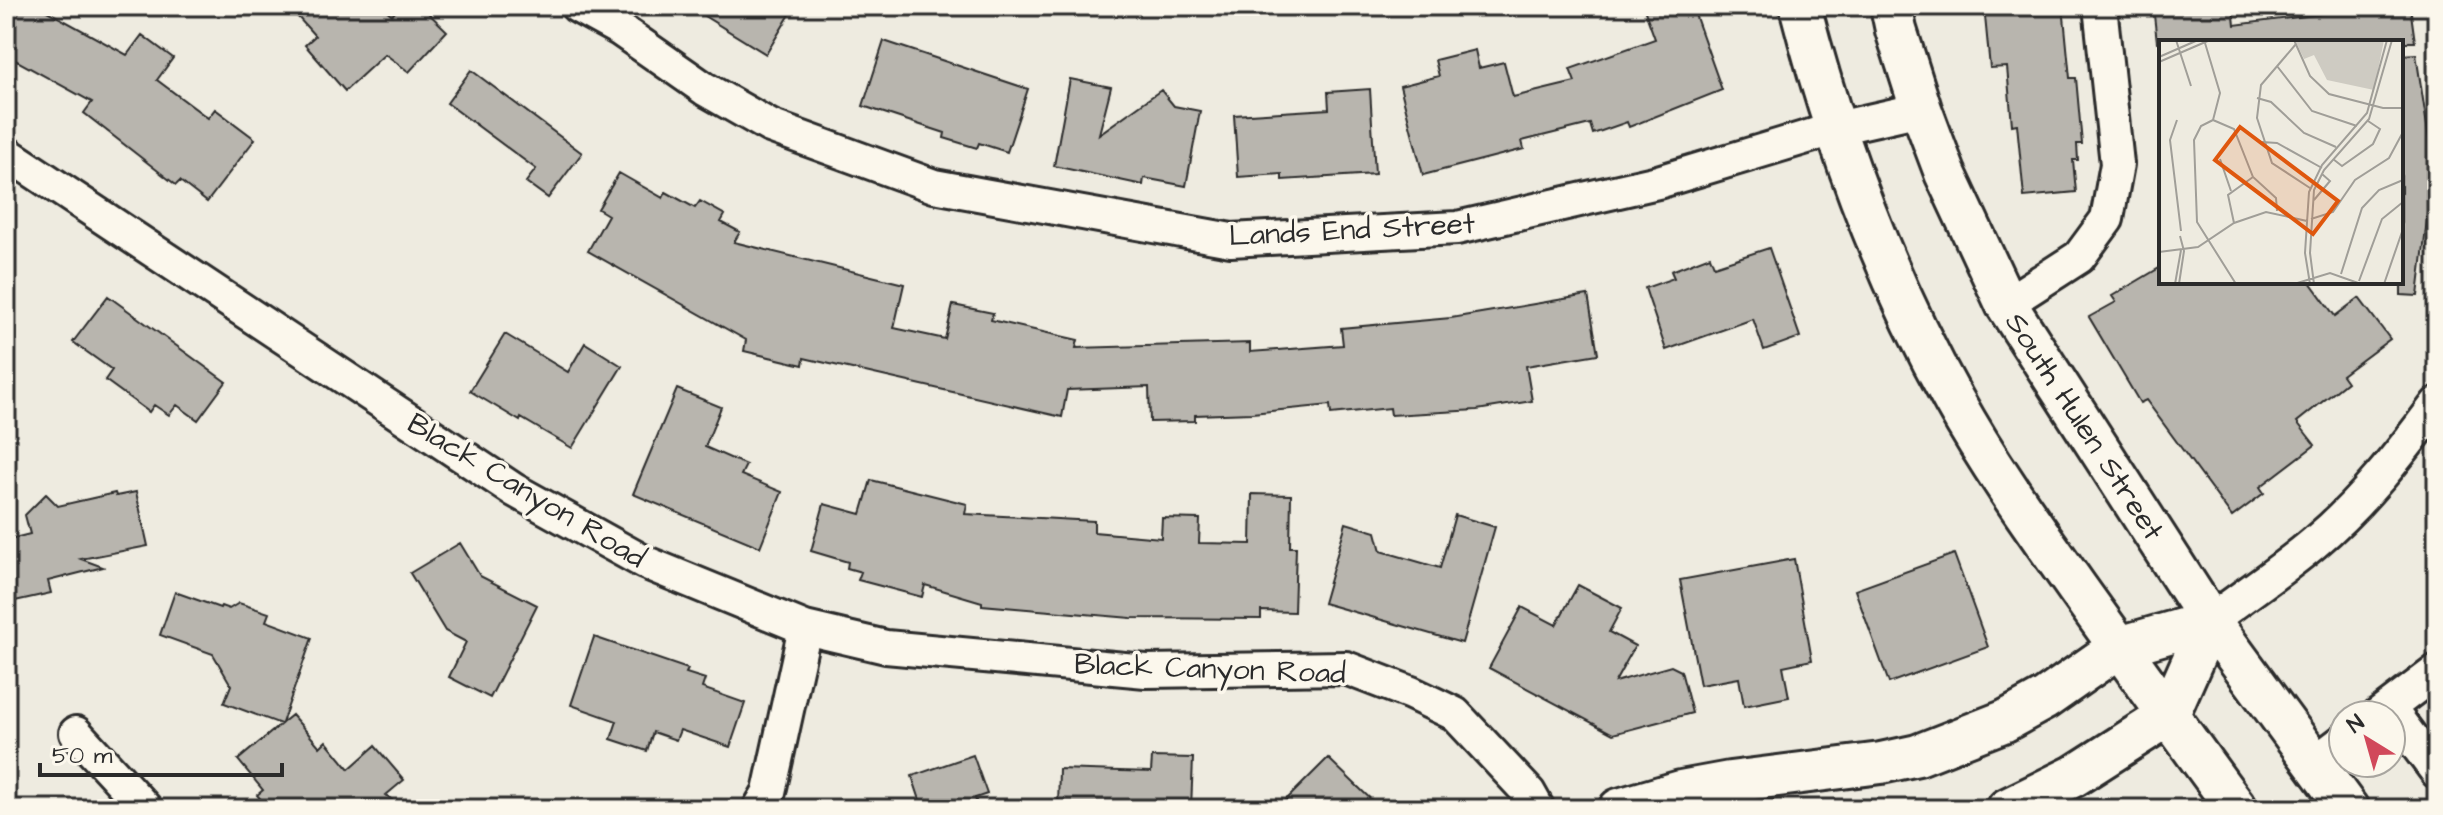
<svg xmlns="http://www.w3.org/2000/svg" width="2443" height="815" font-family="'Architects Daughter',sans-serif">
<style>
.building{fill:#b8b5ae;stroke:#2b2b2b;stroke-width:2}
.lines{fill:none;stroke-linecap:round;stroke-linejoin:round}
.minor-casing{stroke:#2b2b2b;stroke-width:38}
.major-casing{stroke:#2b2b2b;stroke-width:46}
.minor{stroke:#fbf7ec;stroke-width:32}
.major{stroke:#fbf7ec;stroke-width:40}
.labels{text-anchor:middle;stroke-width:7;stroke-linejoin:round;paint-order:stroke}
.street-label{font-size:30px;fill:#2b2b2b;stroke:#fbf7ec}
.inset-road{fill:none;stroke:#a09e98;stroke-width:2}
.view{fill:#df570e;fill-opacity:0.15;stroke:#df570e;stroke-width:4}
.inset-edge{fill:none;stroke:#2b2b2b;stroke-width:4}
</style>
<rect width="100%" height="100%" fill="#eeebe0"/>
<filter id="ink" filterUnits="userSpaceOnUse"><feTurbulence type="fractalNoise" baseFrequency=".0125" numOctaves="2"/><feDisplacementMap in="SourceGraphic" scale="16" xChannelSelector="R" yChannelSelector="G"/><feConvolveMatrix kernelMatrix="1 2 1 2 8 2 1 2 1" color-interpolation-filters="sRGB"/></filter>
<g filter="url(#ink)">
<path class="building" d="M6,6h32l89,49 15,-20 31,23 -16,22 51,38 7,-9 40,30 -48,63 -27,-21 -4,4 -92,-72 8,-11 -86,-47z
M288,6h94l10,9 9,-9h20l26,25 -38,41 -24,-18 -40,37 -40,-46 10,-9z
M688,6h107l-29,48z
M1643,6h49l30,84 -93,37 -2,-5 -34,12 -3,-10 -68,17 2,8 -101,26 -23,-89 39,-10 -4,-16 40,-10 4,18 25,-6 9,35 62,-15 -5,-13 85,-30z
M1984,6h79l7,72h6l6,66h-5l1,16h-5l3,32 -52,5 -7,-73 -5,1 -5,-58 -17,1z
M2153,6h80l2,19 125,-16v-3h50l5,36h-258z
M884,41l144,48 -21,63 -28,-9 -2,5 -33,-10 1,-5 -82,-27z
M2416,54l15,98h4l-17,144 -17,-1v-240z
M471,70l111,83 -34,45 -22,-16 10,-13 -89,-66z
M1070,79l41,8 -12,47 62,-44 13,16 26,5 -14,75 -42,-8 -1,7 -89,-19z
M1370,89l5,85 -93,6v-6l-44,3 -4,-62 95,-6 -1,-17z
M619,173l44,25 3,-6 29,16 5,-7 25,14 -4,7 19,10 -6,10 170,42 -10,44 51,11 8,-34 40,8 -2,7 87,20 -2,8 174,-5v9l93,-7 -2,-17 110,-10 137,-23 10,59 -72,12 6,35 -55,9 -86,5 -1,-7 -59,6 -1,-9 -78,8 -57,2v6l-45,1 -1,-35 -82,3 -5,27 -258,-59 -1,7 -59,-14 2,-11 -158,-89 20,-36 -10,-6z
M1769,248l31,89 -36,13 -11,-31 -87,31 -21,-62 29,-10 -3,-7 39,-15 4,10z
M2161,267v15h149l25,34 24,-18 31,41 -48,36 5,7 -50,40 18,23 -55,42 4,6 -32,24 -86,-117 -6,3 -51,-86 27,-15 -4,-6z
M108,296l118,86 -28,38 -21,-15 -8,10 -15,-10 -5,7 -44,-32 7,-10 -39,-28z
M505,334l63,38 17,-29 37,23 -50,82 -51,-30 -1,3 -50,-30z
M677,389l44,18 -16,40 41,18 -5,10 41,17 -22,55 -127,-53z
M871,480l96,24 -2,10 129,7v11l67,6 1,-20 38,1 -1,24 52,1 1,-50 39,1 -1,52h6l-2,65 -33,-1v8l-130,-1 -149,-13v-3l-57,-17 -3,12 -64,-17 3,-8 -14,-4 1,-6 -37,-11 13,-47 37,10z
M136,492l12,54 -67,13 22,8 -55,14 3,12 -45,10v-63l24,-6 -5,-19 21,-21 12,12 57,-13 1,3z
M1455,515l40,12 -33,116 -139,-40 23,-80 30,9 5,19 59,17z
M460,543l20,33 57,29 -47,93 -41,-21 17,-35 -21,-11 -35,-58z
M1954,554l34,93 -99,36 -34,-93z
M1794,559l18,101 -29,6 6,31 -45,9 -5,-28 -39,7 -20,-105z
M1578,585l44,23 -13,24 26,14 -20,36 56,-16 10,5 11,42 -79,21 -124,-66 33,-61 34,18z
M175,592l45,16 1,-2 8,3 10,-6 30,10 -3,8 46,17 -30,85 10,-8 28,32 6,-6 23,28 26,-23 29,34 -18,15 17,14h-134l-12,-14 6,-5 -25,-30 43,-36 -57,-21 7,-18 -18,-31 -53,-19z
M594,637l94,32 -2,4 19,6 -3,9 43,15 -15,44 -50,-17 -4,10 -23,-8 -6,19 -36,-12 6,-18 -46,-16z
M973,755l14,39 -12,4 4,11h-56l-11,-33z
M1152,757l41,1 -2,51h-133l1,-40 92,3z
M1328,758l53,51h-104z"/>
<g class="lines">
<g class="minor-casing">
<path id="minor" d="M577,6l42,23 86,60 65,37 164,60 297,54 226,-12 201,-46 179,-54 84,-19
M6,153l508,337 130,72 161,66 81,19 260,24 200,-3 65,25 44,21 74,79 9,16
M2006,304l73,-47 28,-38 10,-55 -17,-158
M2210,621c34,-26 71,-50 104,-78 48,-40 86,-89 123,-139
M2389,708l48,64
M2379,715l58,-44
M76,733l70,76
M2314,763l29,-22
M759,809l10,-17 36,-164"/>
</g>
<g class="major-casing">
<path id="major" d="M1800,6c35,136 85,272 154,395 36,65 80,126 123,187 53,74 106,148 160,221
M1891,6l5,24 25,79 24,64 61,131 204,317 138,188
M1619,809l62,-18 49,-9 151,-19 37,-8 87,-34 40,-22 74,-52 91,-26
M2007,809l67,-33 94,-60 42,-95"/>
</g>
<use href="#minor" class="minor"/>
<use href="#major" class="major"/>
</g>
</g>
<g class="labels">
<g class="street-label">
<text transform="translate(1352 229) rotate(-3)" y="10">Lands End Street</text>
<text transform="translate(2085 426) rotate(57)" y="10">South Hulen Street</text>
<text transform="translate(527 490) rotate(31)" y="10">Black Canyon Road</text>
<text transform="translate(1210 668) rotate(2)" y="10">Black Canyon Road</text>
</g>
</g>
<g transform="translate(2159 40)">
<rect width="244" height="244" fill="#eeebe0"/>
<path d="M136,0h89l-10,50 -47,-10 -13,-25 -10,4z" fill="#cecbc2"/>
<path class="inset-road" d="M17,0l15,46M135,0l16,36 19,18 54,14h20M46,3l15,50 -7,27M137,4l-35,41 -4,33 15,45 38,25M0,17l39,-17M0,22l51,-22M118,26l35,45 45,15M98,58l14,4 33,31 32,14M18,80l-7,20 11,91M54,80l-12,6 -7,14 3,82 39,62M54,80l21,9 19,48 23,21 1,13M103,102l15,1 45,25M61,119l11,32M174,119l9,7 31,-22 7,-15 -12,-8M155,160l16,-19 -8,-7M152,179l22,-7 22,-32 34,-22 14,-26M75,183l-6,-28 25,-18M0,212l39,-5 36,-24 32,-11 41,9M182,234l21,-66 17,-18 24,-10M200,241l23,-62 21,-17M16,244l6,-34M20,244l5,-33 -4,-15M135,244l36,-11 31,11M151,244l-5,-31 4,-61 13,-27 45,-52 20,-73M155,244l-4,-31 4,-63 10,-20 45,-51 23,-79M225,244l19,-55"/>
<path class="view" d="M81,87l98,74 -25,33 -98,-74z"/>
<rect width="244" height="244" class="inset-edge"/>
</g>
<rect width="2443" height="815" fill="none" stroke="#fbf7ec" stroke-width="32"/>
<rect x="16" y="16" width="2411" height="783" fill="none" stroke="#2b2b2b" stroke-width="3" filter="url(#ink)"/>
<g transform="translate(2367 739) rotate(323)"><circle r="38" fill="#fbf7ec" stroke="#a8a59f" stroke-width="2"/>
<path d="M0-6L14 30L0 20L-14 30Z" fill="#d1495b"/>
<text y="-12" font-size="22" font-weight="bold" text-anchor="middle" fill="#2b2b2b">N</text>
</g>
<path d="M40 763v12h242v-12" fill="none" stroke="#2b2b2b" stroke-width="4"/>
<text x="52" y="763" font-size="24" fill="#2b2b2b" stroke="#fbf7ec" stroke-width="6" paint-order="stroke">50 m</text>
</svg>
